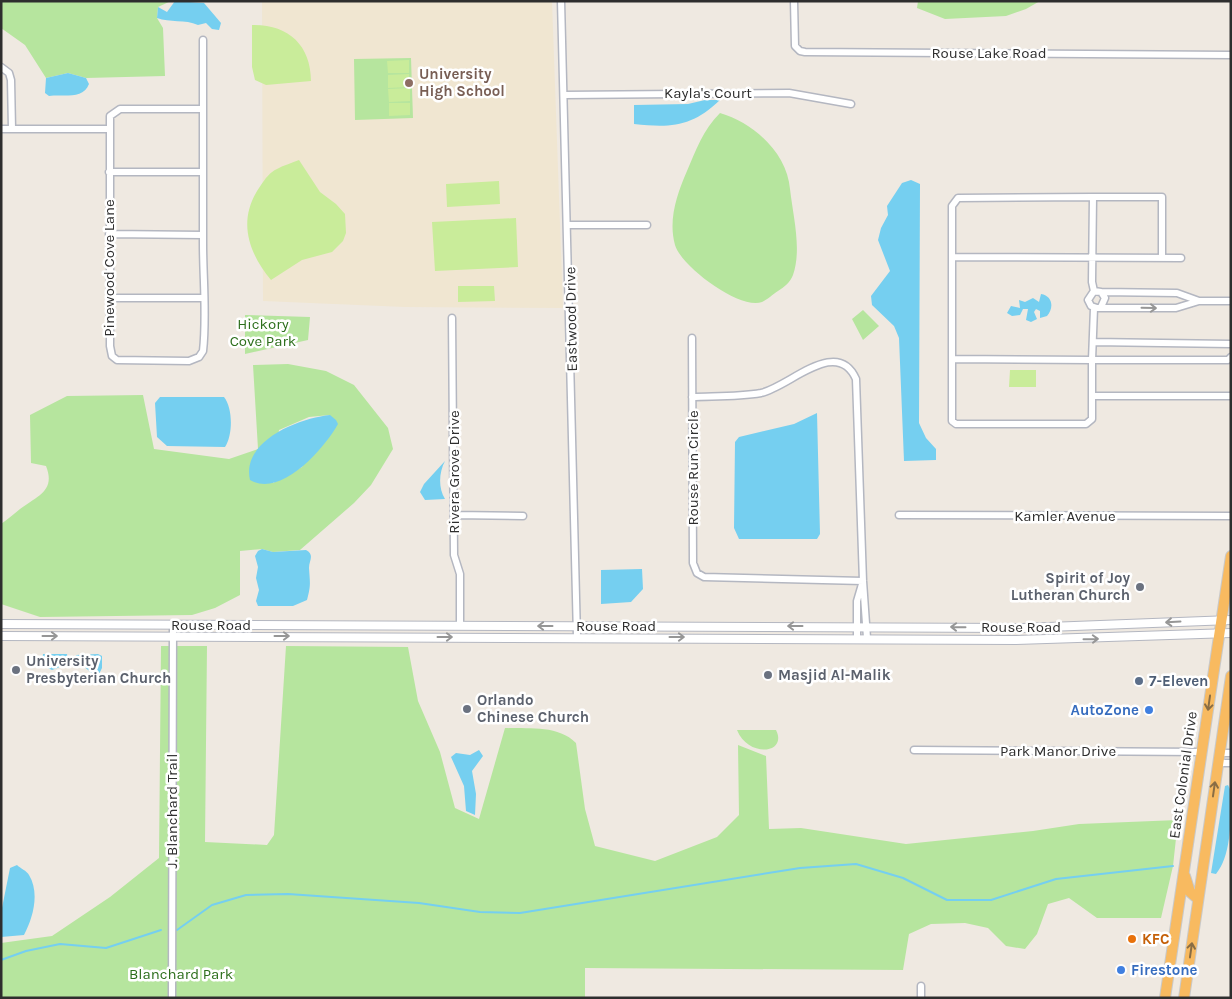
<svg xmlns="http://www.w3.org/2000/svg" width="1232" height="999" font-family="Karla,sans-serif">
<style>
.education{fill:#f0e6d1}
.green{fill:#b6e59e;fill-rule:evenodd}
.pitch{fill:#c9ec9a}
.water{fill:#75cff0}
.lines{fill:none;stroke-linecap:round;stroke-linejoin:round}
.stream{stroke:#75cff0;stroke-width:2}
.minor-casing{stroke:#b4b7c1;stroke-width:9}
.tertiary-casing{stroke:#b4b7c1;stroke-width:10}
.trunk-casing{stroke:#c9c9c9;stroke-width:12}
.minor{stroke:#fff;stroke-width:6}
.tertiary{stroke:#fff;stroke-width:8}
.trunk{stroke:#f8ba60;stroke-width:10}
.oneway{stroke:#969696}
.oneway2{stroke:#896d44}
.education-dot{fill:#8d6e63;stroke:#fff;stroke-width:2}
.worship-dot{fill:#6b7280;stroke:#fff;stroke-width:2}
.service-dot{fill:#5c6f8a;stroke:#fff;stroke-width:2}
.shop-dot{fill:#3f7fe0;stroke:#fff;stroke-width:2}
.food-dot{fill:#e8710a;stroke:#fff;stroke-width:2}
.labels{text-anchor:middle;stroke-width:5;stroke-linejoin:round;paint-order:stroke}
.street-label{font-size:15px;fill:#2e2e2e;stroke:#fff}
.education-label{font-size:15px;font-weight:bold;fill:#785e54;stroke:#fff;text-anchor:start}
.park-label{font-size:15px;fill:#2c6e1b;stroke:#fff}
.worship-label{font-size:15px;font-weight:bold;fill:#5b616d;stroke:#fff;text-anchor:start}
.service-label{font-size:15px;font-weight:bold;fill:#4e5e75;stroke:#fff;text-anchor:start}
.shop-label{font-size:15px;font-weight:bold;fill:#366cbe;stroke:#fff;text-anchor:end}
.food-label{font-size:15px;font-weight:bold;fill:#c56008;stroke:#fff;text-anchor:start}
</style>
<rect width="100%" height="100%" fill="#efe9e1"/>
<path class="education" d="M262,1h290l11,307 -158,-1 -142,-6z"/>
<path class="green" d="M1,1h170l-13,6 -1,11 6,10 2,48 -79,2 -18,-5 -22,5 -21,-33 -24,-17z
M918,1h122l-14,8 -20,7 -61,3 -28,-11z
M411,58l2,60 -58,2 -1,-61z
M720,113c34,10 67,40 70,76 3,27 12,60 3,86 -3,8 -9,12 -15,16 -5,3 -11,9 -16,11 -23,8 -81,-36 -87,-57 -7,-25 2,-51 12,-74 9,-21 16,-41 33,-58z
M863,310l16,16 -16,14 -11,-21z
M245,315l65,2 -2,23 -63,14z
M288,364l38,7 28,14 34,43 5,21 -22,36 -17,18 -54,47 -27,2 -11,-3 -22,2v44l-25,13 -23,7 -152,2 -39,-13v-80c7,-5 13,-10 19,-15 17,-13 36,-18 26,-43l-15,-3 -1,-48 37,-19 76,-1 11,54 75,10 29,-10 -5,-84zM330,415l-28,52 -29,16 6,-53 30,-13z
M161,646h46l-2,196 62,3 7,-10 12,-189 122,1 10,54 22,51 15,56 24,11 26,-91c24,1 53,-3 71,15l9,66 10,37 60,15 62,-24 22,-22 -1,-70 28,11 3,73 32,-1 105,16 127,-13 46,-7 99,-4 -5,46 -12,52h-64l-28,-20 -21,6 -11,30 -12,15 -19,-3 -18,-18 -23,-5 -34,1 -22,10 -6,36 -318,-2v30h-584v-55l51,-7 58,-39 49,-39z
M737,730h39c12,24 -28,28 -39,0z"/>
<path class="pitch" d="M252,25c36,-1 59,20 59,56l-45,4 -11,-5 -3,-13z
M409,60v13h-21l-1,-12z
M409,74v13l-21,1v-13z
M410,88v13l-21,1 -1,-13z
M389,103h21v12l-21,1z
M299,160l21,32 16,12 9,10 1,19 -3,8 -11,11 -30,8 -31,20c-24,-29 -34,-62 -10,-95 4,-6 9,-13 16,-16 7,-4 15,-6 22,-9z
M499,181l1,23 -53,3 -1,-23z
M516,218l2,49 -83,4 -3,-49z
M458,286h36l1,15 -37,1z
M1010,370h26v17h-27z"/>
<path class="water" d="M175,1l29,2 17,20 -2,7 -7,-1 -6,-6 -8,2c-13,-6 -28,-2 -41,-7l1,-11 9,5z
M68,73l18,5 3,6c-6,16 -25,10 -40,12l-4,-3 1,-15z
M705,100h15c-28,27 -49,28 -86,24v-19l54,-1z
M911,180l9,4 -1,239 7,15 10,11v11l-32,1 -5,-123 -5,-12 -22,-21 -1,-9 19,-25 -12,-31 3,-12 7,-13 -1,-9 15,-23z
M1041,294c12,2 13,14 6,22l-7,2v-7l-4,-2 -2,3 3,7 -6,3 -5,-2 2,-11h-5l-3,6 -8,1 -5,-3 4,-7 9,2 -1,-8 6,2 8,-4 6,4z
M160,397h64c9,11 9,38 1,50l-58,-1 -10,-9 -2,-34z
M817,413l3,121 -3,5h-78l-5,-11 1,-86 4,-5 55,-13z
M330,415l6,5 2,4c-14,25 -57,74 -88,56 -9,-39 49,-62 80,-65z
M445,461c-6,11 -7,27 0,38l-20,1 -5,-8 4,-8z
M262,549l11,3 33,-2c9,5 3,10 3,18 1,15 2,17 -2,32l-14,6h-35l-2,-5 3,-11 -3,-12 2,-11 -3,-11 3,-5z
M642,569l1,20 -12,13 -30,2v-34z
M43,654h24l1,6 -3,5 -13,5 -6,-3 -4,-6z
M98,654l4,2v12l-3,6 -5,1 -19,-16 1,-4z
M479,750l4,6 -11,15 4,23 -1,21 -9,-4 -2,-25 -13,-29 5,-4 14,2z
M1228,785l3,6c0,25 1,64 -15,83l-5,-1 14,-87z
M17,865c3,3 10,6 12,10 11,18 4,43 -5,60l-23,2 1,-29 8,-40z"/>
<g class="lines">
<path class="stream" d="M177,930l35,-25 34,-10 42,-1 131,9 61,9 40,1 280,-45 56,-4 47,14 44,22h44l65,-21 117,-13
M1,960l25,-9 34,-7 46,4 55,-18"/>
<g class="minor-casing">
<path id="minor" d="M561,1l16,636
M794,1l1,45 5,5 5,1 426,3
M203,40c0,68 0,135 0,203 0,36 4,73 0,108l-4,6 -10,4 -72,-1 -5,-4 -2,-10v-230l10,-7h83
M1,67l8,6 2,7 1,49
M564,95l225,-2 62,11
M1,129h108
M109,172h94
M569,225h78
M109,234l94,1
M952,257v-51l6,-8 135,-1
M1094,291l-2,-9 1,-85h69v61
M1101,292l76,1 22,8
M110,298h93
M1101,307l4,-9 -4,-6 -7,-1 -6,9 3,6 6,2h79l23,-7h32
M1094,308l-2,52h136l3,-3
M452,318l2,237 6,19v51
M692,338l1,225 4,10 7,4 159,4
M1093,342l138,2
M952,359v62l4,3h130l6,-5v-59l-140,-1v-102l229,1
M1092,396h139
M692,397c23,-1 46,0 69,-4 28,-6 76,-57 95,-14l7,202 4,57
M454,515l69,1
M899,515l332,1
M857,638v-37l5,-17
M914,750l288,2
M1219,753h12
M1218,763h13
M172,998l1,-373
M921,998v-12"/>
</g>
<g class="tertiary-casing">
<path id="tertiary" d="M1,624l1021,4 209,-8
M1,636l1015,4 215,-7"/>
</g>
<g class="trunk-casing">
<path id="trunk" d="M1185,876l5,16 8,7
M1165,998l66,-442
M1184,998l47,-322"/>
</g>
<use href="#minor" class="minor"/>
<use href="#tertiary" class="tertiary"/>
<use href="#trunk" class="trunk"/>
</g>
<defs><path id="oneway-shaft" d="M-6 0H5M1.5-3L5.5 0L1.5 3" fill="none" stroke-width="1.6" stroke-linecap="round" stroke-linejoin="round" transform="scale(1.25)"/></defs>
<g class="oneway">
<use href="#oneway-shaft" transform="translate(1149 308) rotate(1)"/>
<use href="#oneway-shaft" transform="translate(1173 622) rotate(177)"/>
<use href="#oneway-shaft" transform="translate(545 626) rotate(-180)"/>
<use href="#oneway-shaft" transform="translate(795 626) rotate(-180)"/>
<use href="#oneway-shaft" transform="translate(958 627) rotate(-179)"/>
<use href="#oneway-shaft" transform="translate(50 636)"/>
<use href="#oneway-shaft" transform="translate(282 636)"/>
<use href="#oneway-shaft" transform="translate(445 637)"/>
<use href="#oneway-shaft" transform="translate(677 637)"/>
<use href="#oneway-shaft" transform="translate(1091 639) rotate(-1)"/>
</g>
<g class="oneway2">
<use href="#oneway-shaft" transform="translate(1209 703) rotate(98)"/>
<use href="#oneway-shaft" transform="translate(1214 789) rotate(-82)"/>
<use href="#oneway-shaft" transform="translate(1191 950) rotate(-82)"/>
</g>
<circle class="education-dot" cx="409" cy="83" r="5"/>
<g class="worship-dot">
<circle cx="1140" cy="587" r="5"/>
<circle cx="16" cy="670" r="5"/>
<circle cx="768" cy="675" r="5"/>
<circle cx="467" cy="709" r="5"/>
</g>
<circle class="service-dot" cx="1139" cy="681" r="5"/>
<g class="shop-dot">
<circle cx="1149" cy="710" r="5"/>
<circle cx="1121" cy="970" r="5"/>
</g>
<circle class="food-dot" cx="1132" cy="939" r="5"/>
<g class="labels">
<g class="street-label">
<text x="989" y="58">Rouse Lake Road</text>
<text x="708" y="98">Kayla's Court</text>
<text transform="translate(109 268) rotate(-90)" y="5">Pinewood Cove Lane</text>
<text transform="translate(571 319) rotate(-91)" y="5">Eastwood Drive</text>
<text transform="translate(693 468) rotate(-90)" y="5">Rouse Run Circle</text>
<text transform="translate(454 472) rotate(-90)" y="5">Rivera Grove Drive</text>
<text x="1065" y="521">Kamler Avenue</text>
<text x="211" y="630">Rouse Road</text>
<text x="616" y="631">Rouse Road</text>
<text x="1021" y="632">Rouse Road</text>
<text x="1058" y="756">Park Manor Drive</text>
<text transform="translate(1183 775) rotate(-82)" y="5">East Colonial Drive</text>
<text transform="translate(172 811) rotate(-90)" y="5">J. Blanchard Trail</text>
</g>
<g class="education-label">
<text x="419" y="79">University<tspan x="419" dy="17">High School</tspan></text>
</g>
<g class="park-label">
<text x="263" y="329">Hickory<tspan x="263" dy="17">Cove Park</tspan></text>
<text x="181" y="979">Blanchard Park</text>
</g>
<g class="worship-label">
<text x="1130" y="583" text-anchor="end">Spirit of Joy<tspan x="1130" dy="17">Lutheran Church</tspan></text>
<text x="26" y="666">University<tspan x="26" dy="17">Presbyterian Church</tspan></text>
<text x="778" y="680">Masjid Al-Malik</text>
<text x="477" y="705">Orlando<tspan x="477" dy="17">Chinese Church</tspan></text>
</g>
<g class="service-label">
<text x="1149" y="686">7-Eleven</text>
</g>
<g class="shop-label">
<text x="1139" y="715">AutoZone</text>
<text x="1131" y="975" text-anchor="start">Firestone</text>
</g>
<g class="food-label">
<text x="1142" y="944">KFC</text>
</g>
</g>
<rect width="1232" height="999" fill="none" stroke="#2e2e2e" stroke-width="5"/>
</svg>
